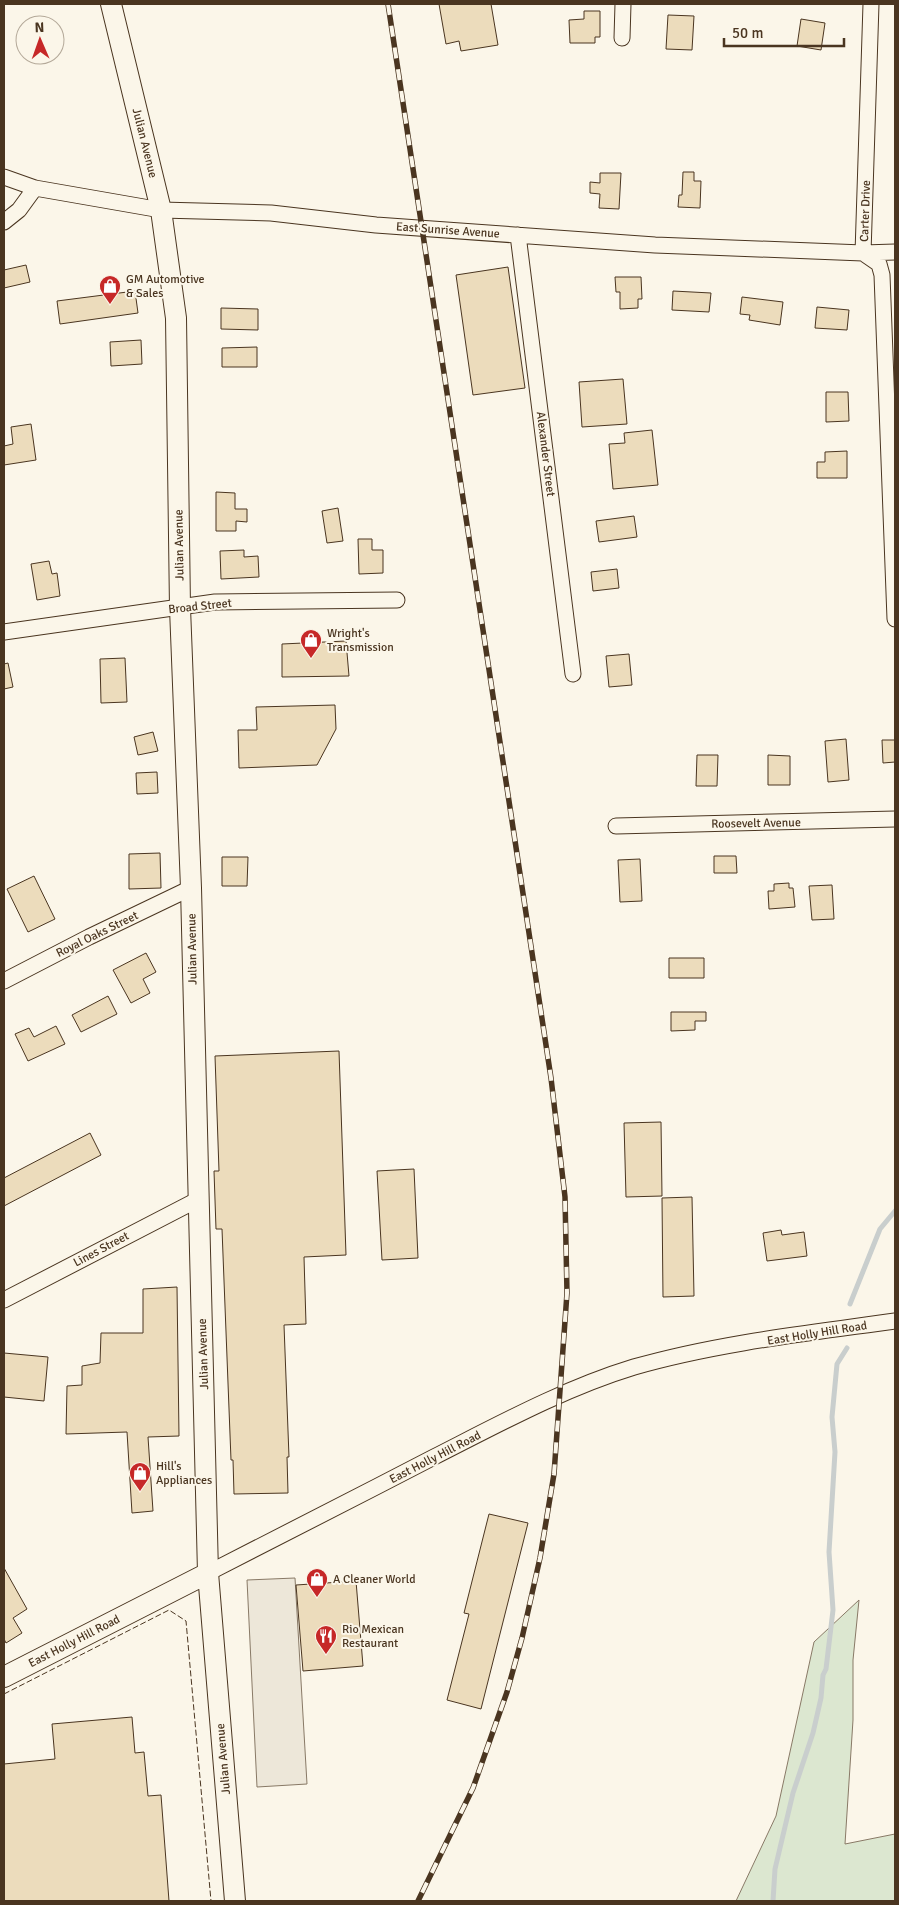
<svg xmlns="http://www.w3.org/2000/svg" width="899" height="1905" font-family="Signika,sans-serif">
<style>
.green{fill:#dce7d0;stroke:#887966}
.parking{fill:#ede7d9;stroke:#887966}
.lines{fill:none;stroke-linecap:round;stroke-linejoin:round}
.stream{stroke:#c9cecd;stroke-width:5}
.building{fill:#ecdcbc;stroke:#4a3520}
.street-casing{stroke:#4a3520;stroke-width:17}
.secondary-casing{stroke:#4a3520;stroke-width:22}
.street{stroke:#fbf6e9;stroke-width:15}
.secondary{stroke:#fbf6e9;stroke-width:20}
.rail-casing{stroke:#4a3520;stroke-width:5.5}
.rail{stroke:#fbf6e9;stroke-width:4;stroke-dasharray:11;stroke-linecap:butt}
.fence{stroke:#4a3520;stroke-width:1;stroke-dasharray:6 2.5;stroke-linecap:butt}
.labels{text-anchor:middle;stroke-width:4;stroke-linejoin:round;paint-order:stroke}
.street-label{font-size:12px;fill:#4a3520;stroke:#fbf6e9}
.poi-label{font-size:12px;fill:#4a3520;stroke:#fbf6e9;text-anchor:start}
</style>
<rect width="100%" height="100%" fill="#fbf6e9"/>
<path class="green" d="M859,1600l-6,60v60l-8,124 50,-10v67h-159l40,-85 38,-174z"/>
<path class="parking" d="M295,1578l12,206 -50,3 -10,-207z"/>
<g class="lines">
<path class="stream" d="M850,1304l30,-75 15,-18
M773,1901l2,-32 18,-76 20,-60 8,-35 2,-23 3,-6 7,-59 -4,-58 6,-100 -3,-35 5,-53 10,-16"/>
</g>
<path class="building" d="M439,4h52l7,41 -37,6 -2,-10 -13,3z
M584,11h16v26h-5v6h-25l-1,-23 15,-1z
M668,15l26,1 -2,34 -26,-1z
M801,19l24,4 -4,27 -24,-4z
M683,172h11v9h7l-1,27 -22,-1 1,-12h3z
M600,173h21l-2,36 -20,-1 1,-14 -10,-1v-11l10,1z
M26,265l4,17 -26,6v-18z
M508,267l17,121 -52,7 -17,-120z
M615,277h26l1,22h-4v9l-18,1v-17h-4z
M135,291l3,22 -78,11 -3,-23z
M673,291l38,2 -2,19 -37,-2z
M742,297l41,5 -3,23 -31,-5 1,-5 -10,-1z
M817,307l32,3 -2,20 -32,-2z
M221,308l37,1v21l-37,-1z
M141,340l1,24 -31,2 -1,-24z
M257,347v20h-35v-19z
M623,379l4,45 -45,3 -3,-45z
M826,392h22l1,29 -23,1z
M31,424l5,36 -32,5v-19l9,-2 -2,-17z
M652,430l6,55 -45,4 -4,-45 16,-1 -1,-10z
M847,451v27h-30v-16h8v-10z
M216,492l19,1v16h12v13l-11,-1v10h-20z
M338,508l5,33 -16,2 -5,-32z
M634,516l3,21 -38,5 -3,-21z
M358,539h14v11h11v23l-24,1z
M244,550v7l14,-1 1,21 -38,2 -1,-28z
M49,561l3,13 5,-1 3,23 -23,4 -6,-36z
M617,569l2,19 -26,3 -2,-19z
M346,641l3,35 -67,1v-33z
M629,654l3,31 -23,2 -3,-31z
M125,658l2,44 -26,1 -1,-44z
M8,663l5,24 -9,2v-25z
M335,705l1,24 -19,36 -78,3 -1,-38h19l-1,-23z
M153,732l5,19 -20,4 -4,-18z
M846,739l3,41 -21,2 -3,-41z
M882,740h13v22l-12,1z
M697,755h21l-1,31h-21z
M768,755l22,1v29h-22z
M157,772l1,21 -21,1 -1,-21z
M160,853l1,35 -32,1v-35z
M714,856h22l1,17h-23z
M222,857h26l-1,29h-25z
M640,859l2,42 -22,1 -2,-42z
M34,876l21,43 -27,13 -21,-43z
M789,883v5h4l2,19 -26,2 -1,-18h6v-7z
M832,885l2,34 -22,1 -3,-34z
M146,953l10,19 -13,7 7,14 -19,10 -18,-33z
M669,958h35v20h-35z
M108,996l9,18 -36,18 -9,-17z
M671,1012h35v9h-11v9l-24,1z
M56,1026l9,18 -37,17 -13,-27 14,-6 5,9z
M339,1051l7,204 -42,2 2,67 -22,1 5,132h-2l1,36 -54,1 -1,-34h-2l-9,-231h-6l-2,-58h5l-4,-115z
M661,1122l1,74 -36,1 -2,-74z
M90,1133l11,22 -97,51v-28z
M414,1169l4,89 -36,2 -5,-89z
M692,1197l2,99 -31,1 -1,-99z
M781,1230l1,5 22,-3 3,24 -40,5 -4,-28z
M177,1287l2,149 -31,1 5,74 -21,2 -5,-81 -61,2 1,-48 15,-1v-19l18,-3 1,-30h42v-44z
M4,1353l44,4 -4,44 -40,-4z
M489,1514l39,9 -47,186 -34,-9 22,-86 -5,-1z
M4,1568l23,41 -14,9 9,15 -16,10 -2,-4z
M356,1581l7,85 -60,5 -7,-86z
M132,1717l3,36 9,-1 4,44 13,-1 8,106h-165v-137l51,-5 -3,-35z"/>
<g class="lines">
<g class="street-casing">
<path id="street" d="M871,4l-8,249 16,11 3,11 13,344
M622,38l1,-34
M4,177l31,11 126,22 110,3 105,12 279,20 208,8 32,-1
M4,222l15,-12 16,-22
M518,235l55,439
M4,632l211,-30 182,-2
M616,826l279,-7
M4,981l85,-44 102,-49
M4,1300l195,-101
M208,1573c76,-39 151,-77 226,-116 65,-33 131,-69 200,-90 84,-24 175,-34 261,-46"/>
</g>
<g class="secondary-casing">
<path id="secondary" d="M111,4l50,206 15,108 4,290 11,280 17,685 27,328
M4,1677l204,-104"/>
</g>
<use href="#street" class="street"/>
<use href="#secondary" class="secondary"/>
<g class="rail-casing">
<path id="rail" d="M388,4l163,1074 14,119 2,96 -13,181 -14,84 -18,80 -15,54 -34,96 -55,113"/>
</g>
<use href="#rail" class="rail"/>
<path class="fence" d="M4,1694l165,-84 17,11 25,280"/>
</g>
<defs>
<g id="shop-pin" transform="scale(1.125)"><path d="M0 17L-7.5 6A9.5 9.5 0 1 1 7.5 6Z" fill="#c62828" stroke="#fbf6e9"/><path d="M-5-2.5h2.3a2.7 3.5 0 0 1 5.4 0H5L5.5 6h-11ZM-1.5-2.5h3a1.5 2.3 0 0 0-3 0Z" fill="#fff"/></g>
<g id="restaurant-pin" transform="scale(1.125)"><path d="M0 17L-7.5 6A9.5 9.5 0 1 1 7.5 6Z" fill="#c62828" stroke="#fbf6e9"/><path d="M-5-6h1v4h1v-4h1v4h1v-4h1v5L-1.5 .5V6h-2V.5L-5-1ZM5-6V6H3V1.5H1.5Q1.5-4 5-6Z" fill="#fff"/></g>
</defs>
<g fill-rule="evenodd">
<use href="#shop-pin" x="110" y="286"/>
<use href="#shop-pin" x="311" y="640"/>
<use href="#shop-pin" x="140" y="1473"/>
<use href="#shop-pin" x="317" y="1579"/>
<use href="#restaurant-pin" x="326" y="1636"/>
</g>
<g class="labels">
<g class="street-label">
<text transform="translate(145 143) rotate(76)" y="4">Julian Avenue</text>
<text transform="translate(865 211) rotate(-88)" y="4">Carter Drive</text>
<text transform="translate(448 230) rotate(4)" y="4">East Sunrise Avenue</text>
<text transform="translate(546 454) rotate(83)" y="4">Alexander Street</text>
<text transform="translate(179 545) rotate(-91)" y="4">Julian Avenue</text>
<text transform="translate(200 606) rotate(-6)" y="4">Broad Street</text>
<text transform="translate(756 823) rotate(-1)" y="4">Roosevelt Avenue</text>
<text transform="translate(97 934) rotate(-26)" y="4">Royal Oaks Street</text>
<text transform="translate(192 949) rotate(-91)" y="4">Julian Avenue</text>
<text transform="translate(101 1249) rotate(-28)" y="4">Lines Street</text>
<text transform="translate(817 1333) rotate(-9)" y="4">East Holly Hill Road</text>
<text transform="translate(203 1354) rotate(-92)" y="4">Julian Avenue</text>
<text transform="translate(435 1457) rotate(-27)" y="4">East Holly Hill Road</text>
<text transform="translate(74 1641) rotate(-27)" y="4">East Holly Hill Road</text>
<text transform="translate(223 1759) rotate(-95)" y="4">Julian Avenue</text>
</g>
<g class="poi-label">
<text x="126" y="283">GM Automotive<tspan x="126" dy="14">&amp; Sales</tspan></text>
<text x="327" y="637">Wright's<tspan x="327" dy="14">Transmission</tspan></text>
<text x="156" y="1470">Hill's<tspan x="156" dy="14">Appliances</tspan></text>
<text x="333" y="1583">A Cleaner World</text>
<text x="342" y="1633">Rio Mexican<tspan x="342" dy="14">Restaurant</tspan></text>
</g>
</g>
<rect width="899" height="1905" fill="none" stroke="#4a3520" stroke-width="10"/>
<g transform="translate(40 40) rotate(358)"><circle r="24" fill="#fbf6e9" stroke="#b4a999"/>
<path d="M0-4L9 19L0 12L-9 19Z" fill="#c62828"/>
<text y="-8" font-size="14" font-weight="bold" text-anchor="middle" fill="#4a3520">N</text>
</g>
<path d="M724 38v8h120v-8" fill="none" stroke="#4a3520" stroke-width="2.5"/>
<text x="732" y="38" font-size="15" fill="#4a3520" stroke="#fbf6e9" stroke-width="4" paint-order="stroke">50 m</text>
</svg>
